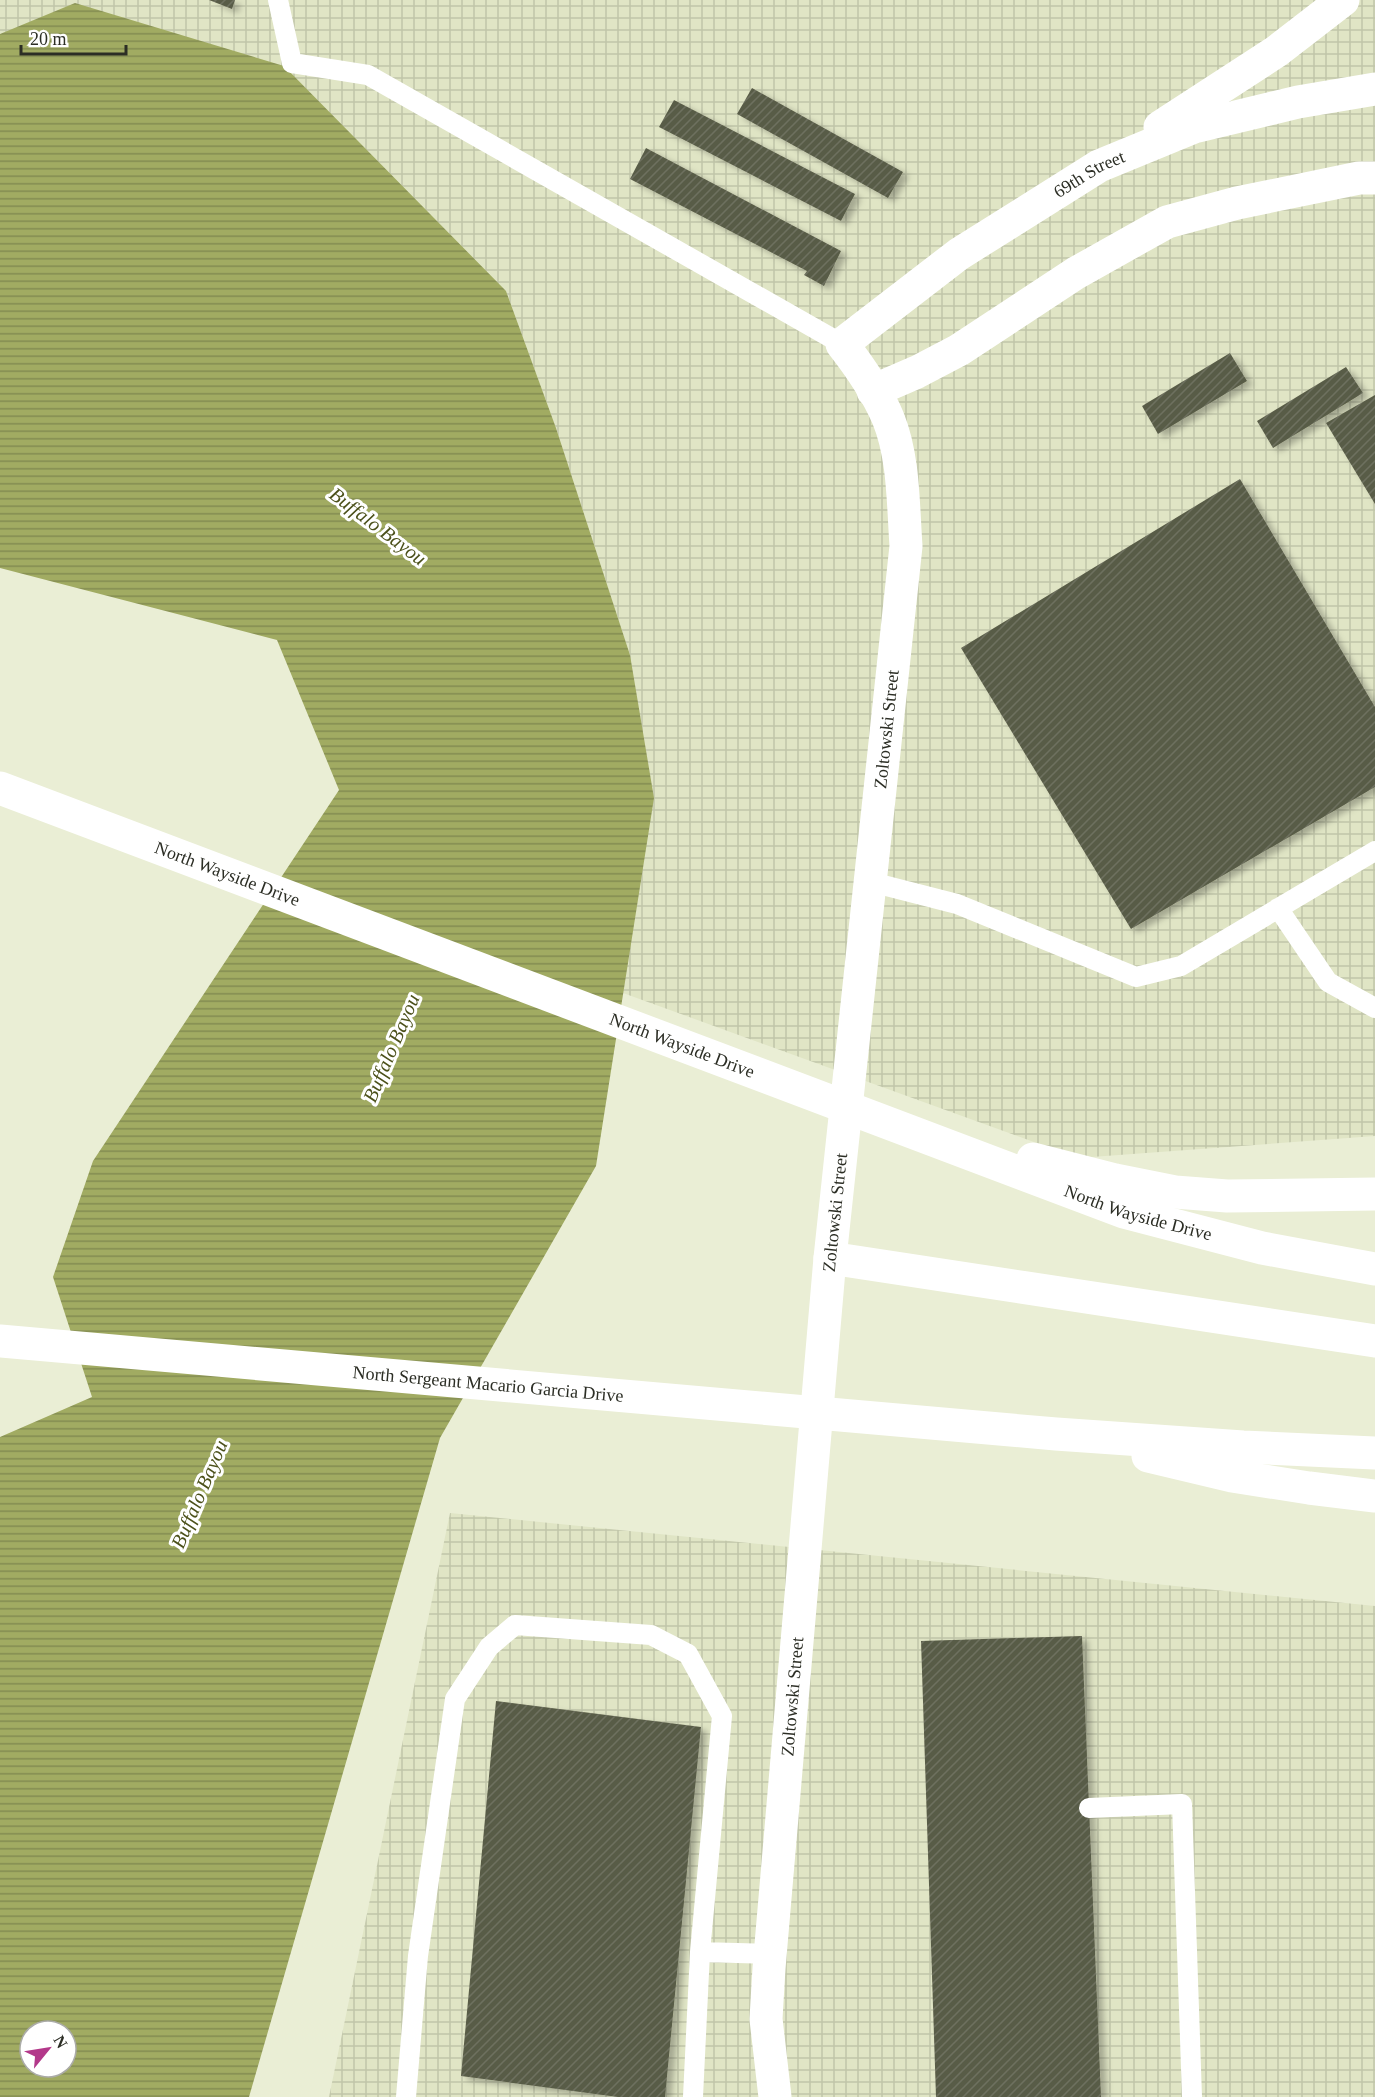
<svg xmlns="http://www.w3.org/2000/svg" width="1375" height="2097" font-family="'Times New Roman',serif">
<style>
.industrial{fill:url(#industrial-grid)}
.water{fill:url(#water-rules);fill-rule:evenodd}
.building{fill:url(#building-hatch);filter:url(#shadow)}
.lines{fill:none;stroke-linecap:round;stroke-linejoin:round}
.service{stroke:#fff;stroke-width:20}
.tertiary{stroke:#fff;stroke-width:33}
.primary{stroke:#fff;stroke-width:33}
.labels{text-anchor:middle;stroke-width:6;stroke-linejoin:round;paint-order:stroke}
.street-label{font-size:18px;fill:#2c2e25;stroke:#fff}
.water-label{font-size:20px;font-style:italic;fill:#4c511b;stroke:#fff}
</style>
<defs>
<pattern id="industrial-grid" width="8" height="8" patternUnits="userSpaceOnUse" patternTransform="scale(1.5)"><rect width="8" height="8" fill="#e0e5c5"/><path d="M0 4h8M4 0v8" fill="none" stroke="#c0c5a9"/></pattern>
<pattern id="water-rules" width="6" height="5" patternUnits="userSpaceOnUse" patternTransform="scale(1.5)"><rect width="6" height="5" fill="#a1ab62"/><path d="M0 2.5h6" fill="none" stroke="#838c51"/></pattern>
<pattern id="building-hatch" width="6" height="6" patternUnits="userSpaceOnUse" patternTransform="scale(1.5)"><rect width="6" height="6" fill="#595c47"/><path d="M-1 1l2-2M0 6l6-6M5 7l2-2" fill="none" stroke="#6e705f"/></pattern>
<filter id="shadow"><feDropShadow dx="6" dy="4" stdDeviation="3" flood-color="#0004"/></filter>
</defs>
<rect width="100%" height="100%" fill="#eaeed5"/>
<path class="industrial" d="M0,0h1375v1136l-297,22 -455,-165 7,-338 -74,-227 -50,-137 -506,-257z
M450,1513l925,93v491h-1046z"/>
<path class="water" d="M75,3l209,63 222,225 50,137 74,227 24,143 -58,368 -156,272 -191,659h-249v-660l92,-40 -39,-120 40,-116 246,-371 -62,-150 -277,-72v-534zM30,2031h36v36h-36z"/>
<path class="building" d="M209,0h26l-3,9z
M752,88l151,84 -15,26 -151,-84z
M674,100l181,94 -14,27 -182,-94z
M646,148l195,103 -17,35 -20,-11 3,-4 -177,-92z
M1230,353l17,28 -89,53 -16,-28z
M1346,367l17,26 -90,55 -16,-27z
M1375,395v109l-49,-81z
M1240,479l135,228v80l-244,142 -170,-281z
M1082,1636l19,461h-165l-15,-456z
M496,1701l205,26 -36,370h-47l-157,-21z"/>
<g class="lines">
<path class="service" d="M278,0l14,63 76,12 474,269
M871,882l86,22 179,73 45,-11 194,-115
M1278,908l50,74 47,26
M1089,1808l93,-4 10,293
M406,2097l12,-141 37,-257 34,-52 26,-22 136,10 37,19 34,62 -22,236 70,2
M693,2097l7,-145"/>
<g class="tertiary">
<path d="M1160,127l117,-76 66,-51"/>
<path d="M873,391l44,-19 42,-22 117,-77 91,-51 70,-19 122,-25h16"/>
<path id="s1" d="M775,2097l-9,-78 3,-51 61,-710 76,-712c-3,-42 -2,-89 -18,-128 -11,-26 -28,-51 -46,-74l117,-90 140,-88 95,-39 104,-25 77,-13"/>
</g>
<g class="primary">
<path id="s2" d="M0,788l1124,424 138,36 113,21"/>
<path d="M1033,1159l82,21 60,12 52,4 148,-2"/>
<path d="M830,1258l545,83"/>
<path id="s3" d="M0,1341l1056,93 187,13 132,6"/>
<path d="M1148,1456l84,20 77,12 66,8"/>
</g>
</g>
<g class="labels">
<g class="street-label">
<text dy="6" stroke="none"><textPath href="#s1" startOffset="2076">69th Street</textPath></text>
<text dy="6" stroke="none"><textPath href="#s1" startOffset="1374">Zoltowski Street</textPath></text>
<text dy="6" stroke="none"><textPath href="#s2" startOffset="243">North Wayside Drive</textPath></text>
<text dy="6" stroke="none"><textPath href="#s2" startOffset="729">North Wayside Drive</textPath></text>
<text dy="6" stroke="none"><textPath href="#s1" startOffset="888">Zoltowski Street</textPath></text>
<text dy="6" stroke="none"><textPath href="#s2" startOffset="1215">North Wayside Drive</textPath></text>
<text dy="6" stroke="none"><textPath href="#s3" startOffset="490">North Sergeant Macario Garcia Drive</textPath></text>
<text dy="6" stroke="none"><textPath href="#s1" startOffset="402">Zoltowski Street</textPath></text>
</g>
<g class="water-label">
<text transform="translate(378 526) rotate(37)" y="7">Buffalo Bayou</text>
<text transform="translate(391 1048) rotate(-67)" y="7">Buffalo Bayou</text>
<text transform="translate(199 1494) rotate(-67)" y="7">Buffalo Bayou</text>
</g>
</g>
<g transform="translate(48 2049) rotate(60)"><circle r="28" fill="#ffffff" stroke="#ababa8" stroke-width="1.5"/>
<path d="M0-4.5L10 22L0 15L-10 22Z" fill="#b3388a"/>
<text y="-9" font-size="16" font-weight="bold" text-anchor="middle" fill="#2c2e25">N</text>
</g>
<path d="M21 45v9h105v-9" fill="none" stroke="#2c2e25" stroke-width="3"/>
<text x="30" y="45" font-size="18" fill="#2c2e25" stroke="#ffffff" stroke-width="4.5" paint-order="stroke">20 m</text>
</svg>
